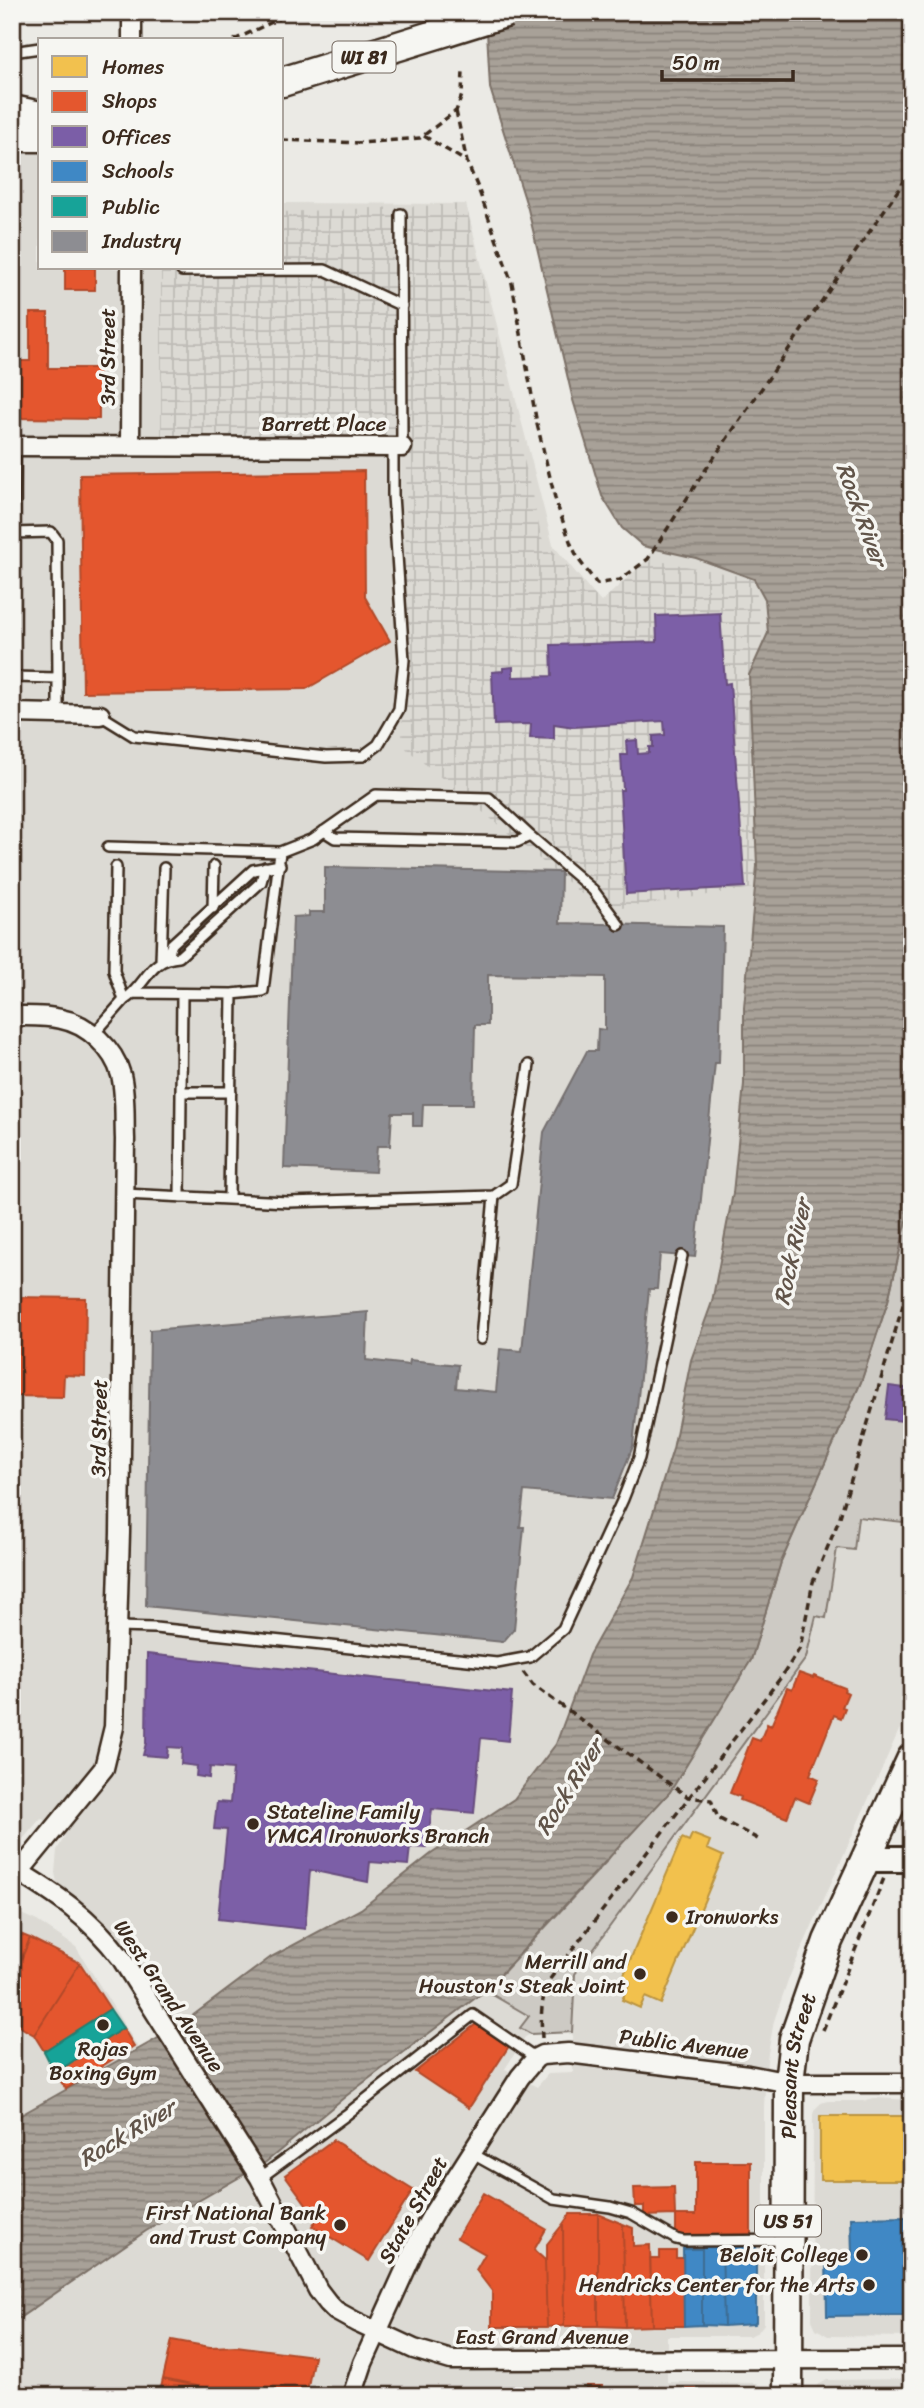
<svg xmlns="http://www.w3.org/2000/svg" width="924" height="2408" font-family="Sriracha,sans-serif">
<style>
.built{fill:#dcdad4}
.industrial{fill:url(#industrial-grid)}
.park{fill:#cdcac4;stroke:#847a71;stroke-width:2}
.water{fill:url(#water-rules);stroke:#7c7167;stroke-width:2}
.homes{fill:#f2c14e;stroke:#bb9440;stroke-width:2}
.shops{fill:#e4572e;stroke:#b14a29;stroke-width:2}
.offices{fill:#7b5ea7;stroke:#684e7e;stroke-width:2}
.schools{fill:#3f88c5;stroke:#3e6c93;stroke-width:2}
.public{fill:#17a398;stroke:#227f73;stroke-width:2}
.industry{fill:#8d8d92;stroke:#746f6f;stroke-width:2}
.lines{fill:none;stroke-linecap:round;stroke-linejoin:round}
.lane-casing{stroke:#3b2a1e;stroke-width:14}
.street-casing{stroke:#3b2a1e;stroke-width:23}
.secondary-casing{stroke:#3b2a1e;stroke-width:30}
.primary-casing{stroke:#3b2a1e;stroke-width:33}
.path{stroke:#3b2a1e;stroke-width:3.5;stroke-dasharray:7 5;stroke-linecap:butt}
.lane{stroke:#f6f6f2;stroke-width:9}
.street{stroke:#f6f6f2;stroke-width:18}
.secondary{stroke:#f6f6f2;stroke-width:24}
.primary{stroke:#f6f6f2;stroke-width:28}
.primary-bridge-casing{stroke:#3b2a1e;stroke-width:33;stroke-linecap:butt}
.primary-bridge{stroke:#f6f6f2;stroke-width:28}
.poi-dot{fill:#3b2a1e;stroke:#f6f6f2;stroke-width:2.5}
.labels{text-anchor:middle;stroke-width:7;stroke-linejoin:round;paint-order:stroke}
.shield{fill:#f6f6f2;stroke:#73675e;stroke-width:2}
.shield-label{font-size:19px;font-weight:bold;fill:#3b2a1e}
.street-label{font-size:21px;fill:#3b2a1e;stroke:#f6f6f2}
.poi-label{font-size:21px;fill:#3b2a1e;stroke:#f6f6f2;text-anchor:end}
.water-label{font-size:23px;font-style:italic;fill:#615449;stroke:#f6f6f2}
</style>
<defs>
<pattern id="industrial-grid" width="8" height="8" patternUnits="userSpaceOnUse" patternTransform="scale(1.75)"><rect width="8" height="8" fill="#dcdad4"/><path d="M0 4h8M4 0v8" fill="none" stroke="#bebbb6"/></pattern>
<pattern id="water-rules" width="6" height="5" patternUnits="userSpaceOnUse" patternTransform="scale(1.75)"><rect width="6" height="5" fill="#a8a198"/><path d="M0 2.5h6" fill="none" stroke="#8a837b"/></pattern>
</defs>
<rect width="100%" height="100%" fill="#ebeae5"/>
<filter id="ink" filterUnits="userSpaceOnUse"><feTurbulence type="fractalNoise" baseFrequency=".0143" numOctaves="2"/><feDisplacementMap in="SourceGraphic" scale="14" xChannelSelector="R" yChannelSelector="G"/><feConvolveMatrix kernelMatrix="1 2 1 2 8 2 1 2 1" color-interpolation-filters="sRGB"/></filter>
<g filter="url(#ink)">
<path class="built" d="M40,153v115h242v-65l184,1 87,341 48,58 26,-12 27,-43 42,10 59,21 10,20 3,34 -11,22v211l-13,141v77l-11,109 -21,109 -21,58 -18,89 -40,128 -44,78 -33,89 -42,55 -83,55 -70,55 -90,48 -95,71 -70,-102 -11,-12 -38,-32 -2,-9 2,-23 8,-14 -24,-18 -24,28 -5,1v-1692z
M858,1517l54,6v178l-124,279 -14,41 -7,38 -3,47v218l-6,8 -8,4h-83v46l89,1 7,5 2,8h-753v-73l134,-92 120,-69 80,-66 140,-106 43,26 -8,12 10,6 -6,3 -20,32 32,18 11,-13 25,-1 -1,-41 3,-58 231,-316 10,-43 10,3 11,-70z
M12,1910l25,11 39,26 63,102 -127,70z
M874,2098l38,2v237l-84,-1 -12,-7 -4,-9 1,-206 2,-5 6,-6 7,-2h35z
M912,2379v17h-98l4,-11 9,-5z"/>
<path class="industrial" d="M466,204l76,335 59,63 47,-43 107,20 10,85 -4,223 -159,24 -200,-166 5,-287 -246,-11v-179h121v-56z"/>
<path class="park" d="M912,1198v325l-54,-6 -4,33 -17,-2 -11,70 -10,-2 -10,42 -231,316 -3,58 -41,2 -11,-6 9,-12 -43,-25 120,-129 145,-202 30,-98 80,-180 27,-81z"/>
<path class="water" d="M486,12h426v1186l-24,103 -27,81 -80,180 -30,98 -81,132 -184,198 -140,106 -80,66 -120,69 -134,92v-203l164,-92 95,-71 90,-48 70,-55 83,-55 42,-55 33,-89 44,-78 40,-128 18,-89 21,-58 21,-109 11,-109v-77l13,-141 -8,-191 19,-42 -3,-34 -11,-20 -58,-21 -53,-12 -21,-18 -20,-32 -29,-96 -45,-191 -38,-121z"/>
<path class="homes" d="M692,1834l18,7 -3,8 16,7 -62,148 -16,-7 -5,11 -18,-8 8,-18 -8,-3 60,-141 7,3z
M820,2116h92v64h-92z"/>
<path class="shops" d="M65,268h30v22h-30z
M30,313h18v55h51v51l-87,-1v-99h4v42h14z
M364,471l1,126 25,44 -84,48 -223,3 -3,-217z
M12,1297l74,1 -1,78 -21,-1 -1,22 -51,-1z
M799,1673l14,5 1,-2 31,12 -1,3 4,2 -6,14 3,1 -4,10 -7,-3 -24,60 9,4 -10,24 -14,-6 -8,21 -47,-18 1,-3 -11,-4 22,-55 8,3 7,-17 4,2 16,-38 5,2z
M13,1931l17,7 -18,44v-50z
M30,1938l50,25 -46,72 -22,-13v-40z
M80,1963l30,46 -66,42 -10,-16z
M476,2024l33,22 -40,62 -54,-36z
M123,2028l11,18 -68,43 -11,-16z
M333,2140l80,50 -44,71 -57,-35 5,-7 -32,-44z
M696,2162h55v75h-75v-22h20z
M674,2187l1,28 -31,1v-10h-9l-1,-18z
M483,2193l63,36 -12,21 11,10 2,67h-55v-36l-16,-21 9,-16 -28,-16z
M570,2214h28v112h-34l-1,-102z
M598,2214l25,10 2,103 -27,-1z
M563,2224l1,102 -17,1 -2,-67h2v-16z
M623,2224l10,4v18l17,-1 2,81 -27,1z
M660,2251h16v7h8v68h-32l-2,-67h10z
M172,2340l38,7 26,-1 78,10 -8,40h-63l-80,-17z
M163,2379l80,17h-84z
M587,2386h15v5l66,-2v7h-147l11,-1v-6l19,-1v4h30v-2h6z
M668,2389h86v7h-86z
M469,2390v6h-80l5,-4z
M469,2390h38v6h-38z"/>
<path class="offices" d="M720,613l5,71 5,-1 15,204 -119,7 -6,-104h3l-2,-35h6l-1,-14 11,-1 1,14 11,-1v-6h4v-11l12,-1 -1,-14 -90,6 -20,-3v15l-24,-1 1,-14 -37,1 -2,-53 11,-1v-3l10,-1v10l39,-1 -1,-31 106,-3 -1,-26z
M889,1386l23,3v33l-27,-3z
M147,1654l365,39 -4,48 -27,-3 -7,75 -42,-4 -5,39 -17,-1 -2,18 -38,-3 -2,20 -58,-12 -5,59 -87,-10 9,-89 -13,-1 3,-27 13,1 3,-34 -23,-2 -1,11 -13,-2 1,-10 -16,-2 1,-16 -14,-1 -1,10 -24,-2 3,-12z"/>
<path class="schools" d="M912,2217v98l-85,1 -1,-61h26l-1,-37z
M756,2243v79l-2,2 -30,2 -2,-82z
M702,2244h20l2,82 -22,-1z
M683,2249h19v76l-18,1z"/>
<path class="public" d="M110,2009l13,19 -68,45 -11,-22z"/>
<path class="industry" d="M325,867l236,5 -1,51 163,4 -4,136h-4l-20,194 -35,-3 -3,35h-8l-16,157 -21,53 -88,-8 -4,36h4l-10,102 -11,13 -357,-36 4,-276 218,-18 -2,48 43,5 1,-5 48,5 -2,23 40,4 4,-43 22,2 22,-219 43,-81h10l1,-22 7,1v-53l-117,-2v50h-13l-2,79h-50l-1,22h-9v-13h-21l-2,33h-13l-2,26 -91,-4 9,-251 16,-1v-4h16z"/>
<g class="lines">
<g class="lane-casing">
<path id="lane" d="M12,52l28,-4
M401,214l1,233
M182,271l143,-1 77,36
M12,533l39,-1 6,8 1,138 -46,-1
M13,533l2,-87
M58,678v36
M100,715l34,21 192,21 37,-1 15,-11 21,-36 5,-49 -11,-165v-48
M530,836l63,54 26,35
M108,847l172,5 33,-13 63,-44 113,3 41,38 -13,6 -182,-4 -11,-7
M213,908l1,-42
M167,958l5,-14 81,-74 27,-5
M161,961l3,-93
M134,993l98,1 31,-3 17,-139
M124,1000c23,-15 24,-41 55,-43l82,-75 4,-15
M93,1035l31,-35 -10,-29 2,-104
M181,1092h50
M124,1194l164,8 206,-6 17,-12 18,-119
M180,1197l2,-203
M229,1199l3,-205
M481,1339l13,-143
M117,1627l38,1 342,35 33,-6 33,-28 60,-130 16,-41 43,-202
M471,2153l83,46 56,8 21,6 45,26 8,2 101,-1
M260,2178l86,-63 127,-100 63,43"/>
</g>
<g class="street-casing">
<path id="street" d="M132,40v-28
M12,446l390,1
M130,446l1,-178
M12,713l88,2
M12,1016c16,0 34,-1 49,3 27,5 53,30 60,56 5,20 3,44 4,64l-5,394 -6,194 -10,41 -85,104
M12,1868c44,26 78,49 109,90l139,220 58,112 10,13 8,8 20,11 58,27 37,11 461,-1
M352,2396l11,-33 58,-128 13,-23 86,-135 16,-19 6,-3 26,-2 180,22 41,8h123"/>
</g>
<g class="secondary-casing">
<path id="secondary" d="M865,1859h47"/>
</g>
<g class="primary-casing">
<g id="primary">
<path d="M282,82l165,-51"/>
<path d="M12,110l28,6"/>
<path d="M12,137h28"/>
<path id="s1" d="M788,2396l1,-313 5,-44 34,-98 84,-183"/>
</g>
</g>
<path class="path" d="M234,40l59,-28
M456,111l11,51 11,26 34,95 25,141 19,78 15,42 8,16 18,24 23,-4 28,-21 54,-84 210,-305
M424,136l43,26
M282,140l78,3 60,-5 36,-27 6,-16 1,-25
M523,1672l10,13 155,112 23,3 7,18 40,21
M823,2030l61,-152
M542,2038c-1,-21 -2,-39 8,-59l232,-303 18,-28 13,-66 26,-62 73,-245"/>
<use href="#lane" class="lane"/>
<use href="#street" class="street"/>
<use href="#secondary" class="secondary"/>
<use href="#primary" class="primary"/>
<g class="primary-bridge-casing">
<path id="primary-bridge" d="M447,31l61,-19"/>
</g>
<use href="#primary-bridge" class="primary-bridge"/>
</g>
</g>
<g class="poi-dot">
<circle cx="253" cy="1824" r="7"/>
<circle cx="672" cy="1917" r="7"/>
<circle cx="640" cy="1974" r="7"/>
<circle cx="103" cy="2025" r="7"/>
<circle cx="340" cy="2225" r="7"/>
<circle cx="862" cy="2255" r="7"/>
<circle cx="869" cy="2285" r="7"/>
</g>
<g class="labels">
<g class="shield">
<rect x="332.5" y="41.5" width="63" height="31" rx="5"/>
<rect x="755" y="2205.5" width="66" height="31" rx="5"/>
</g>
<g class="shield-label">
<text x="364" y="64">WI 81</text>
<text x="788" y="2228">US 51</text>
</g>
<g class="street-label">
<text transform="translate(108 357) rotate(-90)" y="7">3rd Street</text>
<text x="324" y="431">Barrett Place</text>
<text transform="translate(99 1428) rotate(-89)" y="7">3rd Street</text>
<text transform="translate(169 1996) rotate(56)" y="7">West Grand Avenue</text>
<text transform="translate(684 2044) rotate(7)" y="7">Public Avenue</text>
<text dy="7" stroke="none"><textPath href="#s1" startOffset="331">Pleasant Street</textPath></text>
<text transform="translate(413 2210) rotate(-61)" y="7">State Street</text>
<text x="542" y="2344">East Grand Avenue</text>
</g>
<g class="poi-label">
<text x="267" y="1819" text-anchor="start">Stateline Family<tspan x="267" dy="24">YMCA Ironworks Branch</tspan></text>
<text x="686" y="1924" text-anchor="start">Ironworks</text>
<text x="626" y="1969">Merrill and<tspan x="626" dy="24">Houston's Steak Joint</tspan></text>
<text x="103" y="2056" text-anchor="middle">Rojas<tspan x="103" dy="24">Boxing Gym</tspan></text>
<text x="326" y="2220">First National Bank<tspan x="326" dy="24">and Trust Company</tspan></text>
<text x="848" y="2262">Beloit College</text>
<text x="855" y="2292">Hendricks Center for the Arts</text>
</g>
<g class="water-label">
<text transform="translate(862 514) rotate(70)" y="8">Rock River</text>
<text transform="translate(792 1252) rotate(-78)" y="8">Rock River</text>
<text transform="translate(569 1787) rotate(-58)" y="8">Rock River</text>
<text transform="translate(127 2133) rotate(-31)" y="8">Rock River</text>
</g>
</g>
<rect width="924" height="2408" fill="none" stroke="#f6f6f2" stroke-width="42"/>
<rect x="21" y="21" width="882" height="2366" fill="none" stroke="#3b2a1e" stroke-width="2.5" filter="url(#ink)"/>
<rect x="38" y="38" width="245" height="231" fill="#f6f6f2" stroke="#aba49d" stroke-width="2"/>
<rect x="52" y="56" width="35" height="21" fill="#f2c14e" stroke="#aba49d" stroke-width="2"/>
<text x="102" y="74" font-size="21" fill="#3b2a1e">Homes</text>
<rect x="52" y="91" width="35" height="21" fill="#e4572e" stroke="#aba49d" stroke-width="2"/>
<text x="102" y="108" font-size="21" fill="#3b2a1e">Shops</text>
<rect x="52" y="126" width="35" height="21" fill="#7b5ea7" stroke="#aba49d" stroke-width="2"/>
<text x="102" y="144" font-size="21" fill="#3b2a1e">Offices</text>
<rect x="52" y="161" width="35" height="21" fill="#3f88c5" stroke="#aba49d" stroke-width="2"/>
<text x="102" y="178" font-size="21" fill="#3b2a1e">Schools</text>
<rect x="52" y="196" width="35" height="21" fill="#17a398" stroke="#aba49d" stroke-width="2"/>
<text x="102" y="214" font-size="21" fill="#3b2a1e">Public</text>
<rect x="52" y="231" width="35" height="21" fill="#8d8d92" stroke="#aba49d" stroke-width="2"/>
<text x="102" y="248" font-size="21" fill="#3b2a1e">Industry</text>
<path d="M662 70v10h131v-10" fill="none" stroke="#3b2a1e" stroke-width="3.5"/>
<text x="672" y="70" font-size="21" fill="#3b2a1e" stroke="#f6f6f2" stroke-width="5" paint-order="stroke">50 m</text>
</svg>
